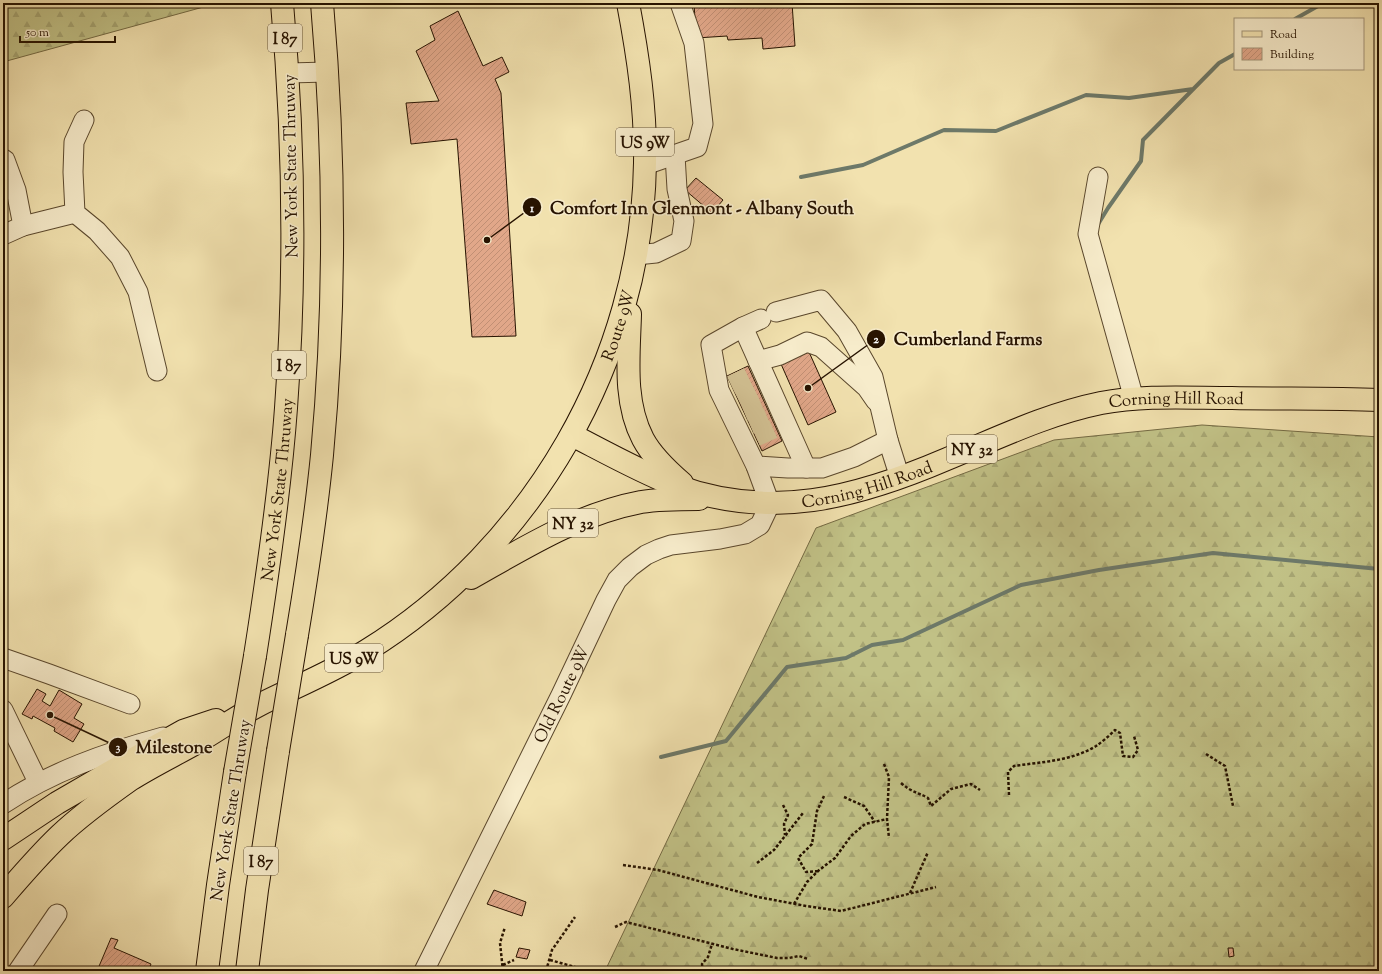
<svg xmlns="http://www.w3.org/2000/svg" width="1382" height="974" font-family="'Sorts Mill Goudy',serif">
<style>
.forest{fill:url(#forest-firs);stroke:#746a43}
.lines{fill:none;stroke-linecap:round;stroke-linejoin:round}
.stream{stroke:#6d7969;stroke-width:4}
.building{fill:url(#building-hatch);stroke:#271300}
.minor-tunnel{stroke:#d4c395;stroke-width:19;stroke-dasharray:19 10;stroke-linecap:butt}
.minor-casing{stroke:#5a472c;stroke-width:21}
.major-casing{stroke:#271300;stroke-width:24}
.highway-casing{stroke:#271300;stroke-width:24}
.path{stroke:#271300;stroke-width:2.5;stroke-dasharray:3 2;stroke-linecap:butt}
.minor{stroke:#f7eccb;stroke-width:19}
.major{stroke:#f2e2af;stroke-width:22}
.highway{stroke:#f2e2af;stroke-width:22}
.highway-bridge-casing{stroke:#271300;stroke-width:24;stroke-linecap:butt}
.highway-bridge{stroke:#f2e2af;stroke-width:22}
.labels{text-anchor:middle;stroke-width:3;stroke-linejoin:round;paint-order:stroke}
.shield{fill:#f7eccb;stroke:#65543d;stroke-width:1}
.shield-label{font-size:16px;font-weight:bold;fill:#271300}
.street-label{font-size:17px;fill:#271300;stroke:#f7eccb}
.leader{fill:none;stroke:#271300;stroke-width:1.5}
.callout-dot{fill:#271300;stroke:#f7eccb;stroke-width:1.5}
.mark-label{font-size:12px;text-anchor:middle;font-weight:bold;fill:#fff}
.callout-label{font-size:18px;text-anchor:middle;font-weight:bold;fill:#271300;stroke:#f7eccb;stroke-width:3;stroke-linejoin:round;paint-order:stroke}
</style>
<defs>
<pattern id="forest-firs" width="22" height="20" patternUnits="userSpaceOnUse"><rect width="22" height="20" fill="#c1c186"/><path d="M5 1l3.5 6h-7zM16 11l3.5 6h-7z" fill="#a6a572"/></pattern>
<pattern id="building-hatch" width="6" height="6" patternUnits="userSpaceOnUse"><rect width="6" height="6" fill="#e1a789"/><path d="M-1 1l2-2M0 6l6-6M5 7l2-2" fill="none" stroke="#c18f74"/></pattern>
</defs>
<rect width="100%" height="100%" fill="#f2e2af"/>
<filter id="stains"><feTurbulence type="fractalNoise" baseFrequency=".005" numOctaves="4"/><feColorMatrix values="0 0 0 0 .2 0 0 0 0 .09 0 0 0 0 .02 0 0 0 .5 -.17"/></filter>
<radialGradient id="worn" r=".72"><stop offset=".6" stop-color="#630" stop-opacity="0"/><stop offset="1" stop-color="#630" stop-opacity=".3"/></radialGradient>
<path class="forest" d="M3,3h215l-215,59z
M1202,425l177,12v534h-774l211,-443 238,-88z"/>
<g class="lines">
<path class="stream" d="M1295,19l23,-13 2,-3
M801,177l62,-12 81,-35 52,1 90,-36 43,3 64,-9
M1097,226l11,-18 33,-47 2,-21 76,-77 16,-9
M661,757l65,-16 61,-74 59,-9 26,-13 31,-5 118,-55 78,-15 114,-17 166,16"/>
</g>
<path class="building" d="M694,3h98l3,43 -32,3 -1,-11 -34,2 -1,-4 -31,2z
M458,11l25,55 19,-9 7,15 -14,7 6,14 15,243 -44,1 -15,-198 -46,5 -5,-41 33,-2 -23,-50 19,-11 -5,-14z
M696,178l27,22 -11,13 -27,-23z
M809,352l27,60 -28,13 -27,-61z
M748,366l34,75 -20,10 -35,-75z
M37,689l9,5 -4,7 8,5 9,-16 23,14 -8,14 10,6 -11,18 -19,-11 1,-3 -22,-12 -1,3 -10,-5z
M494,890l32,12 -4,14 -35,-12z
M111,938l7,2 -4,8 37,16 -3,7h-51z
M519,948l11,2 -3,9 -11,-2z
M1228,948h5l1,8 -5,1z"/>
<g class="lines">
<path class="minor-tunnel" d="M731,385l21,-10
M738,399l20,-10
M744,412l21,-9
M750,425l21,-9
M756,437l20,-9"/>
<g class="minor-casing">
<g id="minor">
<path d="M288,73l40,-1"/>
<path d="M84,120l-10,22 -1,30 2,41 22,18 23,26 18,35 19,79"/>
<path d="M3,159l2,1 11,30 7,36 -20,9"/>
<path d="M645,165l52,-18 6,-23 -9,-81 -14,-40"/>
<path d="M1098,177l-10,57 46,165"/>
<path d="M23,226l52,-13"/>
<path d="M636,255l20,-2 25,-12 3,-20 -7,-32 -2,-34"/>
<path d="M776,312l45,-12 26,31 26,46 15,63 12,38"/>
<path d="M743,327l63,141"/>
<path d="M758,361l22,-6 27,-13 14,5 46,41 9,13"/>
<path d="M756,466l32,2h34l32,-11 34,-17"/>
<path d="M3,658l46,16 81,30"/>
<path d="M3,710l35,72"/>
<path d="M3,804c50,-33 102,-51 160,-67"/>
<path d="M18,971l39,-57"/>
<path id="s1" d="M424,971l137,-276 45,-95 11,-20 13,-13 16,-12 13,-6 12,-4 49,-6 25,-5 15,-9 10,-21 -14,-38 -37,-76 -8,-45 32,-18 18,-8"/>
</g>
</g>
<g class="major-casing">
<g id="major">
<path d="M630,314c-1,41 -7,87 13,125 9,17 24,31 39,44"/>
<path id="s2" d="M572,435c33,17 67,36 102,50 96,36 182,13 273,-26 51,-21 100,-45 154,-56 43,-8 87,-5 131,-5 49,1 98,0 147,2"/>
<path d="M471,578c55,-31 107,-64 170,-76 19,-3 39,-3 58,-3"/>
<path d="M3,839l54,-36 62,-36 64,-36 33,-11"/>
<path id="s3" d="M3,897c18,-21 37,-43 57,-62 21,-20 46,-38 70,-55 22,-14 45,-25 68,-38 20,-12 40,-26 61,-37 36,-18 73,-33 107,-54 167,-103 276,-291 279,-488 1,-54 -7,-107 -17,-160"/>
</g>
</g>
<g class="highway-casing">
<g id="highway">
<path d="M297,635c10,-60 19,-120 25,-180 14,-151 13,-301 0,-452"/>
<path id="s4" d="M255,656c13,-83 25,-165 31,-248 10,-135 8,-270 -4,-405"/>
<path d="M207,971l11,-86 17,-113"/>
<path d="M247,971l10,-81 21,-139"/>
</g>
</g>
<path class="path" d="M1206,754l19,12 8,40
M884,764l5,13 -2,42 2,19
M901,783c10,9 16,9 27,15l3,8 20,-17 20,-5 9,6
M1009,795l-1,-23 6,-6c27,-4 58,-5 82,-20 6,-4 13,-10 19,-16l5,3 3,23 10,1 5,-7 -4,-14
M844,797l20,9 11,16
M783,805l5,10 -4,9 1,11
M757,863l17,-13 29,-37
M623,865l35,5 100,27 48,9 35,5 95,-24
M818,871l-12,1 -8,-14 14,-14 5,-33 7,-15
M910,893l18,-41
M794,904l13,-22 11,-11 17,-13 16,-22 14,-12 22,-5
M615,927l11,-5 107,27 44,9h12l10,-2 9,3
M550,960l39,11
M503,965l11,-5
M503,971l-3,-28 5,-16
M546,971l6,-21 23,-33
M703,971l-1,-7 6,-7 4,-13"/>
<use href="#minor" class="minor"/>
<use href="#major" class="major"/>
<use href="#highway" class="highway"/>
<g class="highway-bridge-casing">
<path id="highway-bridge" d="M278,751l19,-116
M235,772l20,-116"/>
</g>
<use href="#highway-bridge" class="highway-bridge"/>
</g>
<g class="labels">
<g class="shield">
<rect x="268" y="24" width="34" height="28" rx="3"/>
<rect x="616" y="128" width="58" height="28" rx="3"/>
<rect x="272" y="351" width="34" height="28" rx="3"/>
<rect x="947" y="435" width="50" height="28" rx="3"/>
<rect x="548" y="509" width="50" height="28" rx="3"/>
<rect x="325" y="644" width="58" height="28" rx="3"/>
<rect x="244" y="847" width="34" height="28" rx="3"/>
</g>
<g class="shield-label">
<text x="285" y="44">I 87</text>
<text x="645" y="148">US 9W</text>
<text x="289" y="371">I 87</text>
<text x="972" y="455">NY 32</text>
<text x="573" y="529">NY 32</text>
<text x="354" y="664">US 9W</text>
<text x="261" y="867">I 87</text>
</g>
<g class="street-label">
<text transform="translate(290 166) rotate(-91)" y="6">New York State Thruway</text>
<text dy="6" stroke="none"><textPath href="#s3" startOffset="863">Route 9W</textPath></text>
<text dy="6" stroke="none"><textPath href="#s2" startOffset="635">Corning Hill Road</textPath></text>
<text dy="6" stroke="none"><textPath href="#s2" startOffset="311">Corning Hill Road</textPath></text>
<text dy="6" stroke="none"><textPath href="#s4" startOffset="168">New York State Thruway</textPath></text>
<text dy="6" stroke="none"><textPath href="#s1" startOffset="309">Old Route 9W</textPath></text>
<text transform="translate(230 810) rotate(-81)" y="6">New York State Thruway</text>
</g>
</g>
<path class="leader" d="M487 240L532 207M808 388L876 339M50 715L118 747"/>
<g class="callout-dot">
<circle cx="487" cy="240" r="4"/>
<circle cx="808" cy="388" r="4"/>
<circle cx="50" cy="715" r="4"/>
<circle cx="532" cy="207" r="10"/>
<circle cx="876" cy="339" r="10"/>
<circle cx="118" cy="747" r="10"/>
</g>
<g class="mark-label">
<text x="532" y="212">1</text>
<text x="876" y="343">2</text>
<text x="118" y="751">3</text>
</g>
<g class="callout-label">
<text x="702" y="214">Comfort Inn Glenmont - Albany South</text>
<text x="968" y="345">Cumberland Farms</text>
<text x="174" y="753">Milestone</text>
</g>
<rect width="1382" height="974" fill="none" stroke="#f2e2af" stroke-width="16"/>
<rect x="4" y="4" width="1374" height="966" fill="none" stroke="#271300" stroke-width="2"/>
<rect x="8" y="8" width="1366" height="958" fill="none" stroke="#271300"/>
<rect x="1234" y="18" width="130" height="52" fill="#f7eccb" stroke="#a4957a"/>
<rect x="1242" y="31" width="20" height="6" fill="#f2e2af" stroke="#a4957a"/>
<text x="1270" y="38" font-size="12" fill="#271300">Road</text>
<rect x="1242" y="48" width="20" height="12" fill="url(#building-hatch)" stroke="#a4957a"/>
<text x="1270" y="58" font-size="12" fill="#271300">Building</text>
<path d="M20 36v6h95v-6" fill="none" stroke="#271300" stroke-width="2"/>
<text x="26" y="36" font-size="12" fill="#271300" stroke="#f7eccb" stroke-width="3" paint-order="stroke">50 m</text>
<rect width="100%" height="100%" filter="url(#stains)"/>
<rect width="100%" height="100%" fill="url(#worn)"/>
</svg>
